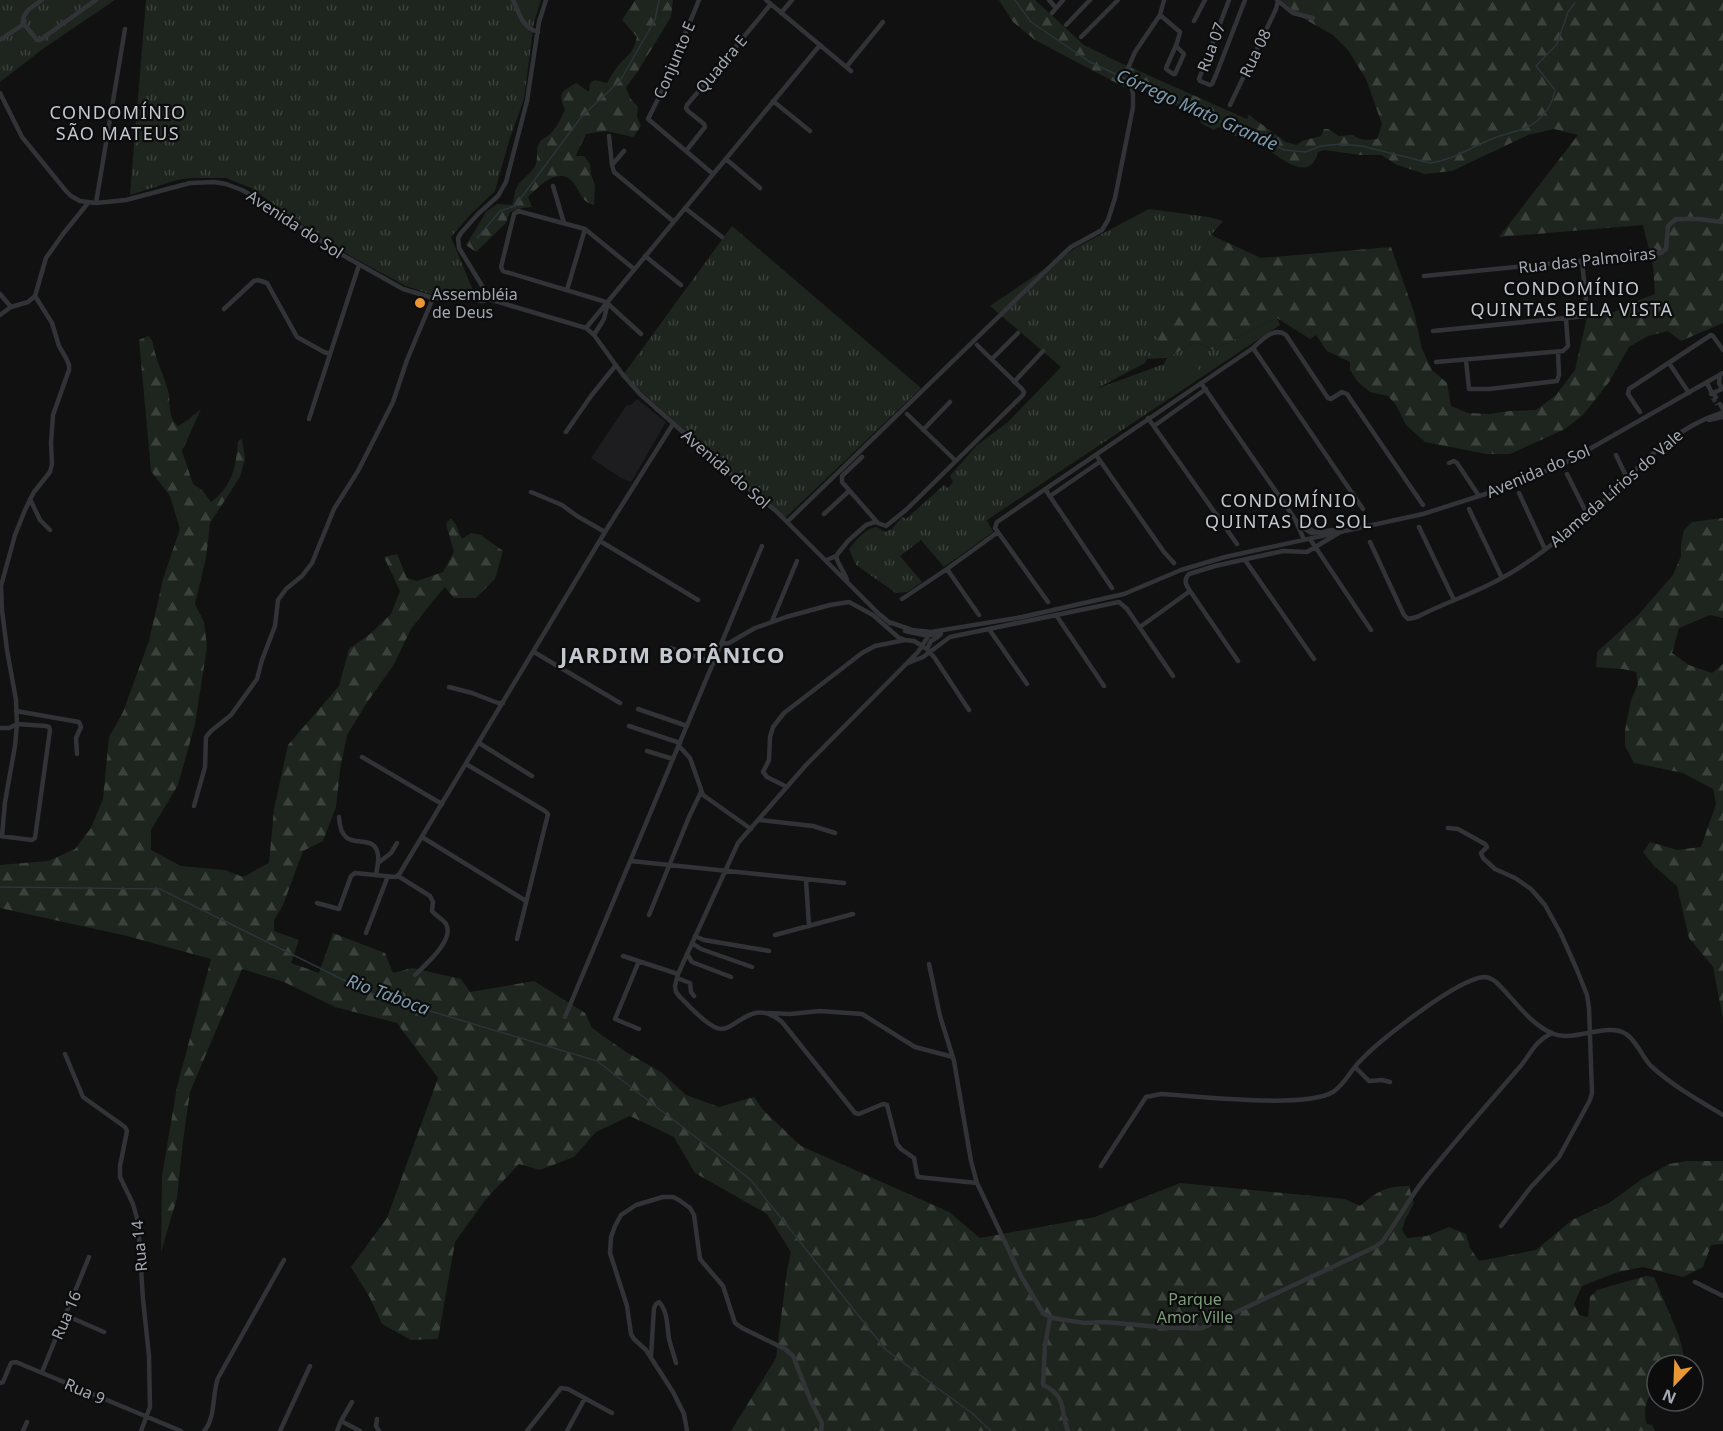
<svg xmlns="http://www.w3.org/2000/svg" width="1723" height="1431" font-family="'Noto Sans',sans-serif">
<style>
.built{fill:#1d1d1f}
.grass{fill:url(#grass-tufts)}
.forest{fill:url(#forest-firs)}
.garden{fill:#1d251e}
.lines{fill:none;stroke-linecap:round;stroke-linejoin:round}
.stream{stroke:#2b353a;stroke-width:1.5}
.minor-tunnel{stroke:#2e2f32;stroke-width:4.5;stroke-dasharray:4.5 2;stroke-linecap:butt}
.minor{stroke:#323337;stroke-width:4.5}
.poi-dot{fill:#e99732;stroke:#0c0c0d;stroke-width:2}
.labels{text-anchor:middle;stroke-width:4.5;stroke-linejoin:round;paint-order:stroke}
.street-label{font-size:16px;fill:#a3a9b2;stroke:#0c0c0d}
.poi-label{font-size:16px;fill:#a3a9b2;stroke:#0c0c0d;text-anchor:start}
.park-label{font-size:16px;fill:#7c9d7a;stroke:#0c0c0d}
.water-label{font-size:18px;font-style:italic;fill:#7b9bad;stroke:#0c0c0d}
.neighbourhood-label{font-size:18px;letter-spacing:1.5px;fill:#c3c8cf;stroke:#0c0c0d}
.district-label{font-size:22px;font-weight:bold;letter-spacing:1.5px;fill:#c3c8cf;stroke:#0c0c0d}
</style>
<defs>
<pattern id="grass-tufts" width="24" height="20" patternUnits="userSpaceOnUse" patternTransform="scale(1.5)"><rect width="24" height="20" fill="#1d251e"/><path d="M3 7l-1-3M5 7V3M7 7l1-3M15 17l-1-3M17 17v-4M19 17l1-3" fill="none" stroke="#3b423c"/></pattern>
<pattern id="forest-firs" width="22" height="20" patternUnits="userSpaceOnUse" patternTransform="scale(1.5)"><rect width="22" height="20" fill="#1d251e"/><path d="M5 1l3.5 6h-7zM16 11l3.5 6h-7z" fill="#3b423c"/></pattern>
</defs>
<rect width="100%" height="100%" fill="#111112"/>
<path class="built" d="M637,399l29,23 -35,60 -10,-4 -30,-20 35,-52 6,-2z"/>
<path class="grass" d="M0,0h115l-71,48 -44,34z
M146,0h395l-7,22 -10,77 -15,42 -14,50 -24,23 -20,23 23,56 -44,1 -24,-8 -54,-29 -35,-22 -66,-47 -25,-10h-35l-14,2 -47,15z
M1149,209l60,8 14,4 -12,14 -66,128 -49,26 68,-25 3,-6 29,-16 17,8 64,-32 3,7 -293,195 6,12 -49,35 -23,-27 -21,16 22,26 -15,10 -11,1 -40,-28 -7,-16c7,-9 17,-21 28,-22l8,5 7,-3 10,-12 4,2 38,-34 4,3 5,-6 -3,-6 26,-30 32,-24 53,-55 -71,-61 87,-59z
M732,226l189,162 -138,132 -160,-145z"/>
<path class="forest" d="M635,0h38l-2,17 -33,54 -12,16 4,11 8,9 -1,10 4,9 -8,11 -27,-6 -20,3 -9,19 -1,3h8l6,8 1,11 4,10 -1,20c-12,-3 -13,-11 -19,-20 -14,-21 -35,0 -47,12l4,10 -10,1 -12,4 -4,11 -30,29 -10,-7 20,-33 11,-8 15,1c3,-6 1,-12 5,-18 4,-8 15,-14 18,-21 4,-7 0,-16 4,-23 3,-5 7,-5 11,-9 7,-6 11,-16 15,-24 -8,-19 -3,-18 11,-27l13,9 1,-9 5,-3 12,3c3,-6 7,-12 11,-17 11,-13 14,-10 19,-29l-15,-17z
M999,0h36l49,45 30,15 133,59 2,-4 37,27 11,3 5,-4 19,-5 3,-7h4l11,7 14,-1c7,6 15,5 24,4l5,-15 -16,-45 -18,-29 -15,-15 -32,-18 -20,-17h442v323l-42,18 -13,-10 -20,5 -19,11 -20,35 -25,32 -19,15 -55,25h-24l-61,-12 -19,-17 -10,-20 -8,-9 -18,-4 -12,-10 -8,-12v-8l-23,-11 -11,-16 -6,4 -33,-21 -64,32 -17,-8 -29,16 -21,1 65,-124 50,23 130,-11 23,65 8,37 10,21 15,13 4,23 17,7 21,1 21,-3 26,-1 20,-15 19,-25 12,-53 27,-5 20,-10 21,-8 -2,-29 -10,-40 -144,12 79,-102 -24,-6 -26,6 -76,36 -27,3 -28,-9 -16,-10h-21l-36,-5 -6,2c-10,41 -55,-12 -73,-17 -3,0 -7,1 -10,1l-16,-9 -5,3 -12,-6 -5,-8 -15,-8 -37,-16 -23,-6 -87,-46 -22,-18z
M148,336l4,4c3,18 11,33 16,50 3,12 -1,27 10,36l10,-6 13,-11 -19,42 11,33 10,7 8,11c22,-16 25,-36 27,-61l4,-2 3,20 -5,18 -30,46 -4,35 -11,46 9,18 3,25 -12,77 -17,61 -27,45v20l30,16 44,4 18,7 26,-14 5,-54 14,-64 51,-59 10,-37 21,-15 21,-20 9,-23 -16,-34 13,-3 10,24 10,3 26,-9 11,-20 -8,-28 5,-6 5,7 6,14 9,-6 10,2 22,16 -8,28 -19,19h-22l-9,-11 -13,15 -21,27 -18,37 -25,35 -21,34 -7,35 -4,37 -13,34 -20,10 -20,54 -9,15v11l25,9 -8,23 28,10 14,-40 52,20 8,20 19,-5 49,11 9,13 64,-11 51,32 7,15 34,24 35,20 25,23 33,12 35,-10 9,13 38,36 148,66 31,26 115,-21 85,-34 165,16 15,7c18,-15 26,-20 49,-20l5,17 -9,17 -3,10 5,8 20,-2 22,-9 17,7 4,14 9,13 57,-11 36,-30 37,-17 33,-24 27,-15 18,-3h36v83l-12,1 -8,22 -20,10 -40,-10 -25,5 -36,14 -8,18 5,11 9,2 2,-20 7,-7 49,-14 8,1 25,59 7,29h-29v29h-6c-6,9 -8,20 -4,30l5,1 3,6h-924l45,-73 11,-88 4,-18 -24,-38 -72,-41 -21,-36 -44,-21 -34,16 -22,25 -34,13 -21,-6 -33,35 -31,43 -17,97 -27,1 -29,-16 -12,-26 -19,-31 36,-49 51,-140 -41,-55 -62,-16 -51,-25 -42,-13 -52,123 -7,49 -6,57 -16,54 1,-76 15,-89 34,-128 -84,-23 -127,-28v-43l48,-4 27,-12 16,-21 12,-29 6,-62 14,-25 26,-71 14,-62 17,-50 -10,-33 -19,-25 -12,-131z
M1723,518v100l-13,-3 -31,13 -7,25 17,12 23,8 11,-9v355l-10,-52 -24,-29 -12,-52 -23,-20 -11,-14 7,-10 27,8 24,-3 15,-43 -3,-15 -30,-16 -49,-10 -9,-17v-16l6,-30 7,-16 -2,-12 -13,-3 -27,-2 1,-15 42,-38 34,-39 8,-19v-12l3,-14 8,-8z"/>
<path class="garden" d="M1191,358l10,15 -26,16 -10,-15z"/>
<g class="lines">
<path class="stream" d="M1015,0l16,22 59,40 38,18
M1132,82l153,68 20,2 16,-6 20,-2 21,2 68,17c25,-3 42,-17 64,-25 15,-6 31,-7 43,-17 10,-8 16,-19 18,-31l-19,-24 21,-22 11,-32 7,-9
M477,238l23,-27 15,-5 67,-90 38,-35 35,-61 4,-20
M0,887l160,2 210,104 227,68 153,118 136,171 87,64 18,17"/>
<path class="minor-tunnel" d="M1713,398l4,7"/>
<path class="minor" d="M42,0l-14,10 -5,8 1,6 13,16h3l56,-40
M513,0c8,15 7,26 25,32
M699,0l-40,97 -11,22 65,55
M766,0l85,71
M1049,0l7,8
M1229,0l-30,79 1,2 10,4 2,-1 4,-9 29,-75
M1277,0l16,13 20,5
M781,13l11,-13
M1052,13l11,-13
M1160,15l20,17 -3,11 -11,25v1l7,5h2l9,-20 -8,-8
M1194,21l11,-21
M1066,25l24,-25
M1081,37l37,-37
M0,40l24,-16
M847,66l36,-44
M0,93l22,44 44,54 5,5 9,5 16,2 30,-3 64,-17 24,-1 12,2 16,6 23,13 74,50 64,36 30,9h47
M773,101l37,30
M1230,105l37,-77 9,-19 2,-8
M609,136l3,29 2,7 59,49
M686,151l19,-24 -1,-3 -16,-13 -2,-3 1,-3 84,-101
M726,159l34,29
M612,165l12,-14
M553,186l11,37
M96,203l29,-174
M685,208l37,29
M645,256l36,29
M634,269l-49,-40 -67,-18 -4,3 -13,53 2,4 103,31 35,32
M1424,276l237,-23 5,-4 2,-23 8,-7h22l25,3
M567,290l18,-61
M0,294l11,13
M480,297h4v4h-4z
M484,298l1,-4 -1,-5 -25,-41 -1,-10 3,-5 17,-19 20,-18 8,-14 21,-81 12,-79 7,-22
M485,298l101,30 8,7 29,40 17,19 87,77 49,40 102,102 12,10
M224,309l30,-28 4,-1 9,3 30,54 27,15 6,2
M0,315l11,-8 17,-5 7,-6 11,-38 17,-24 25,-31
M586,328l234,-283
M1433,331l153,-15 1,-6 -5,-49
M594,335l10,-16 4,-17
M1253,348l110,161
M992,359l26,-26
M1466,360l3,29h20l68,-8 2,-6 -1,-23
M1436,362l127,-11 5,-5 -2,-27
M1669,363l20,30
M1014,382l29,-31
M1201,383l94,136 9,21
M1707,383l5,10 4,4
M1711,394l11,-5 -3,-6 1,-8
M1720,404l3,5
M1640,412l-12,-18 1,-5 82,-54 2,1 10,14
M907,414l49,47
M1148,418l89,126
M309,419l50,-154
M1709,420l14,-3
M1154,426l52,-37
M923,430l27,-28
M566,432l25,-36 25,-31
M1096,455l68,97 10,11
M1616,455l11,23
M862,457l-20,19v6l35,40
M1449,463l5,-2 3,2 22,33
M1567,474l21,42
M1045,489l67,99
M531,492l31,13 15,11 28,16
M1519,493l26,56
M1053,494l45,-31
M30,499l10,21 10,10
M1469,509l33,69
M824,514l25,-23
M1297,521l18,11
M787,522l273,-265 11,-10 31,-17 6,-10 7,-22 18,-91v-13l-5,-26 7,-16 25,-37 4,-15
M1298,524l13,9 22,-3 6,3
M1419,527l35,73
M1310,539l61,91
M600,541l98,59
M1370,542l34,73 4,4 9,-2c27,-14 56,-23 83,-38 23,-12 44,-28 64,-44 56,-40 89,-100 157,-122
M836,556c2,9 8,15 11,24
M827,560l9,-4 12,-15 18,-16 9,-3 11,4 20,-16 117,-115 1,-3 -2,-3 -45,-44
M1245,560l69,99
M947,569l32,46
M1190,591l48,70
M902,599l45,-30 51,-37
M1048,602l-53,-74 2,-6 256,-174c9,-8 21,-22 33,-13l42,63 3,1 11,-7 5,2 76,111
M1056,615l48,71
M772,621l25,-60
M889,622l23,8 19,2 91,-15 102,-23 57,-24 44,-13 198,-43 75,-24 67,-27 158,-90
M1140,627l50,-36c-4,-6 -7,-11 -1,-17l26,-8 68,-15 24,1 30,-18
M989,629l38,55
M905,631l19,4 17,-1
M931,632l-13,20 -112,113 -68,78 -60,131 -3,12 1,6 4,5c9,9 25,27 37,31 18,7 33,-33 65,-6l73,91 4,1 24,-10 4,1 10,39 4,5 13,9 3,16 1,3 59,6
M722,644l7,-1 26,-15 31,-11 44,-12 19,-3 24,13 25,22 7,3 9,1 13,8 7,8 35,53
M671,648l43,15
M927,649l4,-8 8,-5
M534,652l86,51
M908,663l15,-6 27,-20 169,-35 8,7 46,67
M449,687l23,6 26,10h5
M638,709l49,17
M16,711l63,11 2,5 -5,11 1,16
M629,726l51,17
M0,728h9l8,-4 29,2 3,1 1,3 -15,108 -3,2 -32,-4
M479,743l53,33
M679,746l11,12 13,37 48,34
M647,751l26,8
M362,757l80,47
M466,764l79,47 3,3 -31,125
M787,787l-20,-10 -4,-5 6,-12 1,-23 3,-10 11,-14 78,-60 13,-7 30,-6
M194,806l11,-39 1,-30 5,-6 20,-16 26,-36 5,-19 13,-34 3,-26 8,-11 16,-13 10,-13 22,-54 24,-38 35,-69 14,-42 26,-62
M339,817c2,41 35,11 39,38 1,7 -1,13 -2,20
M759,820l54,6 22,7
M1448,828l10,1 27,15 2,3 -6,6 2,5 12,11 20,9 16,11 14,16 16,29 16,36 10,25 2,13 3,85 -2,7 -31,57 -28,30 -30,39
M2,836l3,-34 10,-56 2,-22 -1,-24 -9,-50 -5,-40 -1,-24 14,-51 10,-25 9,-18 16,-20 2,-8 -1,-21 2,-28 16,-45v-5l-3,-7 -7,-12 -7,-23 -17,-27
M422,837l104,64
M631,861l213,22
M378,863l13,-10 6,-10
M398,876l32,20 3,6 -1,9c4,5 11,8 14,13 9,16 -21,41 -31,51
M806,880l3,46
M317,903l22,6 12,-33 4,-3 41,4 4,-4 205,-341 68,-108
M649,915l40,-98 12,-25
M366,933l22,-57
M775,935l78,-21
M695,936l9,4 65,11
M692,943l9,6 51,18
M687,954l5,8 39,15
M623,956l55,18
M639,961l-24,58 24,10
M929,964l11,52 14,45 17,100 6,22 44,93 22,37 7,4 8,2 27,4 20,-1 66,6h31l173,-81 7,-5c15,-20 26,-42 41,-61 31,-39 63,-75 95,-112 13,-14 15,-27 34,-36
M677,978l13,5 1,9 3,4
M769,1013l21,1 30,-3 42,3 53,33 38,10
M565,1017l197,-471
M65,1054l18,43 42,30 2,4 -7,35v11l13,27 5,18 5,77 6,57 1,51 -9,24
M1355,1067l14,14 13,-1 8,2
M1101,1166l45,-69 15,-3c37,2 143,15 172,-2 11,-7 18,-22 27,-31 20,-21 97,-82 124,-84 5,0 8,2 12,5 18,17 34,43 58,52 19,8 55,-12 72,0 11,7 16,23 25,32 22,20 47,34 72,49
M1695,1282l28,14
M65,1315l39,17
M1050,1317l-5,29 -2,39c25,11 17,27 25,46
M651,1356l3,-48 2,-4 3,-2c9,9 8,25 10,37 2,8 5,16 7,24
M42,1372l47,-115
M0,1383l3,-1 8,-19 5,-1 165,69
M377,1419l-1,7 3,5
M341,1421l11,-19
M23,1431l4,-9
M204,1431c12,-13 8,-37 14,-53l66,-118
M280,1431l30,-65
M337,1431l4,-10 19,10
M527,1431l34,-43 7,1 44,24
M567,1431l18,-33
M687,1431l-3,-17 -11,-22 -27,-42 -12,-11 -3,-5 -4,-28 -17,-53 1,-16 4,-11 6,-11 15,-10 27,-8h10l6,3 11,8 4,7 6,44 23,27 12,37 7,5 43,21 8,7 19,48 10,19 -1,8"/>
</g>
<circle class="poi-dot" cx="420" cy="303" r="6"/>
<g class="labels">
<g class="street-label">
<text transform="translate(1211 47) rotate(-69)" y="6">Rua 07</text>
<text transform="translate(1255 53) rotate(-64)" y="6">Rua 08</text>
<text transform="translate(674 60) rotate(-67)" y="6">Conjunto E</text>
<text transform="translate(721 64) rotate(-50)" y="6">Quadra E</text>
<text transform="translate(295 224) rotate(33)" y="6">Avenida do Sol</text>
<text transform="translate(1587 260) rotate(-6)" y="6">Rua das Palmoiras</text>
<text transform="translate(726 469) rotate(41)" y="6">Avenida do Sol</text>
<text transform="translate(1538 471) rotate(-23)" y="6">Avenida do Sol</text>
<text transform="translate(1616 488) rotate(-41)" y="6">Alameda Lírios do Vale</text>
<text transform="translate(139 1246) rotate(-95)" y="6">Rua 14</text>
<text transform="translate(66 1315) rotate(-67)" y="6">Rua 16</text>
<text transform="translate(85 1391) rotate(23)" y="6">Rua 9</text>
</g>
<g class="poi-label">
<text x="432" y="300">Assembléia<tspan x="432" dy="18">de Deus</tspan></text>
</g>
<g class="park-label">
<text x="1195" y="1305">Parque<tspan x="1195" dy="18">Amor Ville</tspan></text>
</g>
<g class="water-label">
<text transform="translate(1197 110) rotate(24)" y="6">Córrego Mato Grande</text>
<text transform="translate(388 995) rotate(20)" y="6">Rio Taboca</text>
</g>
<g class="neighbourhood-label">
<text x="118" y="119">CONDOMÍNIO<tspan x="118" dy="21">SÃO MATEUS</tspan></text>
<text x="1572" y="295">CONDOMÍNIO<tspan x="1572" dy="21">QUINTAS BELA VISTA</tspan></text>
<text x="1289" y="507">CONDOMÍNIO<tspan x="1289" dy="21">QUINTAS DO SOL</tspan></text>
</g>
<g class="district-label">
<text x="673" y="663">JARDIM BOTÂNICO</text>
</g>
</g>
<g transform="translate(1675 1383) rotate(203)"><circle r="28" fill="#0c0c0d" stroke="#484b4f" stroke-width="1.5"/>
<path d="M0-4.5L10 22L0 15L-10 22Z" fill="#e99732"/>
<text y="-9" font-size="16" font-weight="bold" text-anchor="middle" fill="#a3a9b2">N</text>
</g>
</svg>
